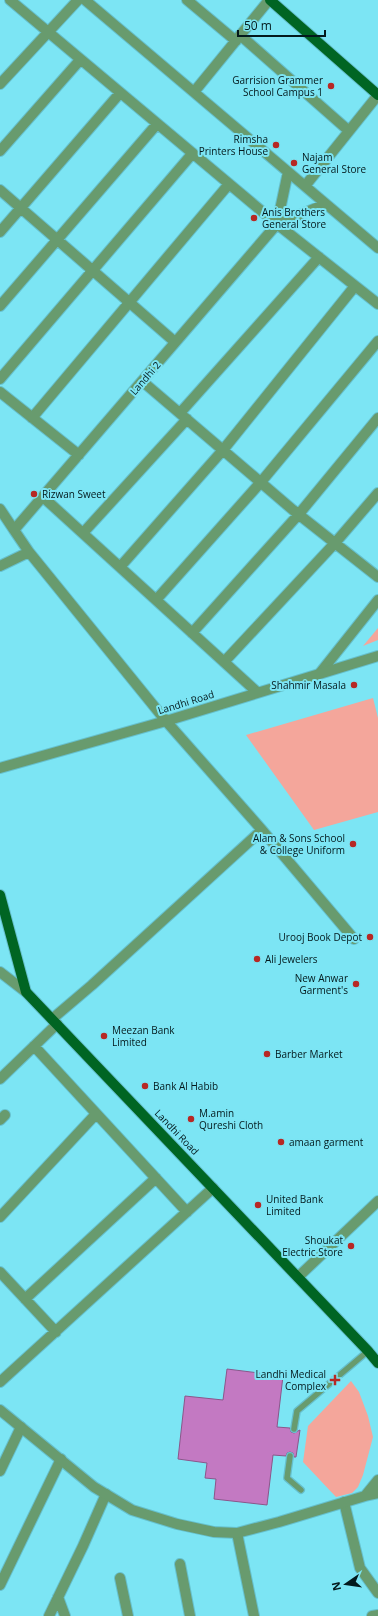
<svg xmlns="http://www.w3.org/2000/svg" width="378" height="1616" font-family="'Open Sans',sans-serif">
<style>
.green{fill:#f4a69b}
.building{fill:#c379c2;stroke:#8b568a}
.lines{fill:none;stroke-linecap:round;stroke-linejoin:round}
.service-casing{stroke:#66c0cd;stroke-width:8}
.minor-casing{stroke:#66c0cd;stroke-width:12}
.tertiary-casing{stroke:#66c0cd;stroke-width:12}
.primary-casing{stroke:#66c0cd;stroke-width:12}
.service{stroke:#689b6e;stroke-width:5.5}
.minor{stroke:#689b6e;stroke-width:10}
.tertiary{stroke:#689b6e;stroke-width:10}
.primary{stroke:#006523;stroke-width:10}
.poi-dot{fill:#b72824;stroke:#7ce5f4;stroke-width:1.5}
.labels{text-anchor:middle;stroke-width:4;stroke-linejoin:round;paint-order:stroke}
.poi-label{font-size:10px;fill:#03191c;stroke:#7ce5f4;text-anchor:start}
.street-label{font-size:10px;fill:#03191c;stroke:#7ce5f4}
</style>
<rect width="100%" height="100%" fill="#7ce5f4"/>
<path class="green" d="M378,628v12l-15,6z
M373,698l5,20v94l-64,18 -68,-95z
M351,1381l8,11 9,24 5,21 -10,38 -5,12 -6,6 -16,4 -33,-35 5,-36z"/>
<path class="building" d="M227,1369l56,7 -6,51 13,1 1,4 3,1 6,-3 -4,27h-2l-1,-4 -3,-1 -3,1 -1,3 -13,-1 -6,50 -53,-6 2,-20 -11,-1 2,-15 -29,-4 7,-63 38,4z"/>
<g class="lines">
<g class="service-casing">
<path id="service" d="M294,1429l3,-18 71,-60
M290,1456l-3,22 14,12"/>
</g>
<g class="minor-casing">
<path id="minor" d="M10,0l267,224 101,80
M85,0l293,248
M187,0l49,41
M240,35l109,96
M0,84l78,-84
M194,92l75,-92
M0,151l80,-91
M305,186l73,-91
M0,190l175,152
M326,204l-49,20 -263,306 15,22 137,169 96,109 92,109
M277,224l11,-52
M0,232l120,-139
M0,306l157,-182
M0,379l192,-225
M142,381l151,129 85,67
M0,392l79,63
M180,413l139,-156
M32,418l197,-234
M43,497l214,195
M0,509l14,21
M83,533l104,-114
M0,566l29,-14
M120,567l103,-117 132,-164
M156,600l105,-118 117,-141
M192,633l107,-119 79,-96
M224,662l111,-119 43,-50
M320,673l58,-73
M52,1019l40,-34 170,-155
M34,1046l153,166
M0,1079l57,-55
M0,1120l5,-5
M0,1217l96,-103
M0,1272l56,60
M298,1277l80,-76
M25,1299l131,-121
M0,1382l213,-194
M0,1471l21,-44
M344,1502l16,66 18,25
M237,1533l17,83
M180,1564l10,52
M120,1578l8,38
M0,1585l61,-126
M58,1597l7,19
M49,1616l34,-70 23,-52
M372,1616l6,-1"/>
</g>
<g class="tertiary-casing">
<path id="tertiary" d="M0,768l166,-47 212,-65
M0,972l26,20
M0,1410l94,77 38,23 45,14 37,8 23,1 42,-11 86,-26 13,-3
M365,1496l13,-16"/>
</g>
<g class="primary-casing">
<path id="primary" d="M270,0l108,95
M0,895l26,97 342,359 10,12"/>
</g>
<use href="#service" class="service"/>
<use href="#minor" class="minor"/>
<use href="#tertiary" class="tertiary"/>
<use href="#primary" class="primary"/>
</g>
<g class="poi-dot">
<circle cx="331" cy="86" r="4"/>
<circle cx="276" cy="145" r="4"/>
<circle cx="294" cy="163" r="4"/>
<circle cx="254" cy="218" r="4"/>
<circle cx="34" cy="494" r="4"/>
<circle cx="354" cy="685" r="4"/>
<circle cx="353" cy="844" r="4"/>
<circle cx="370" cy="937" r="4"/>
<circle cx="257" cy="959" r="4"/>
<circle cx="356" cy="984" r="4"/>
<circle cx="104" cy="1036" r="4"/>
<circle cx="267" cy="1054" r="4"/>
<circle cx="145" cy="1086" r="4"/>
<circle cx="191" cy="1119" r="4"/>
<circle cx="281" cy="1142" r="4"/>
<circle cx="258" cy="1205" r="4"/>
<circle cx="351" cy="1246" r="4"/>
<path d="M333 1374h4v4h4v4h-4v4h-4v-4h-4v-4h4z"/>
</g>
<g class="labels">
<g class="poi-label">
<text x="323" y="84" text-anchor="end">Garrision Grammer<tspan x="323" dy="12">School Campus 1</tspan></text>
<text x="268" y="143" text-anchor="end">Rimsha<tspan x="268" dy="12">Printers House</tspan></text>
<text x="302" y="161">Najam<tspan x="302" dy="12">General Store</tspan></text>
<text x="262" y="216">Anis Brothers<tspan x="262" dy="12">General Store</tspan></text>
<text x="42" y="498">Rizwan Sweet</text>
<text x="346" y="689" text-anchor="end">Shahmir Masala</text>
<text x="345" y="842" text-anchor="end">Alam &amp; Sons School<tspan x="345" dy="12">&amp; College Uniform</tspan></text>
<text x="362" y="941" text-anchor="end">Urooj Book Depot</text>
<text x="265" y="963">Ali Jewelers</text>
<text x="348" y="982" text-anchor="end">New Anwar<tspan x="348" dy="12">Garment's</tspan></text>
<text x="112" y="1034">Meezan Bank<tspan x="112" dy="12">Limited</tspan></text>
<text x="275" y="1058">Barber Market</text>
<text x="153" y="1090">Bank Al Habib</text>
<text x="199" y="1117">M.amin<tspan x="199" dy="12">Qureshi Cloth</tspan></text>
<text x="289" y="1146">amaan garment</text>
<text x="266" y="1203">United Bank<tspan x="266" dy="12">Limited</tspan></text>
<text x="343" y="1244" text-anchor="end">Shoukat<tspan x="343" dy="12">Electric Store</tspan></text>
<text x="326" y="1378" text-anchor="end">Landhi Medical<tspan x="326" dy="12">Complex</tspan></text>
</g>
<g class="street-label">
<text transform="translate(145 378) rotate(-49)" y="4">Landhi 2</text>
<text transform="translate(186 702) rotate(-17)" y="4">Landhi Road</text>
<text transform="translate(177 1132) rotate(46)" y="4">Landhi Road</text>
</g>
</g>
<g transform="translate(346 1584) rotate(257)" stroke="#7ce5f4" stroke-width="3" paint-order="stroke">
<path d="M0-3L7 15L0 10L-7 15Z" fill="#03191c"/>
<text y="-6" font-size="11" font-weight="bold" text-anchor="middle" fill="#03191c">N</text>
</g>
<path d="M238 30v6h87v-6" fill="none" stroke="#03191c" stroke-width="2"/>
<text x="244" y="30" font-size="12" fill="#03191c" stroke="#7ce5f4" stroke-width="3" paint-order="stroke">50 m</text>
</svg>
